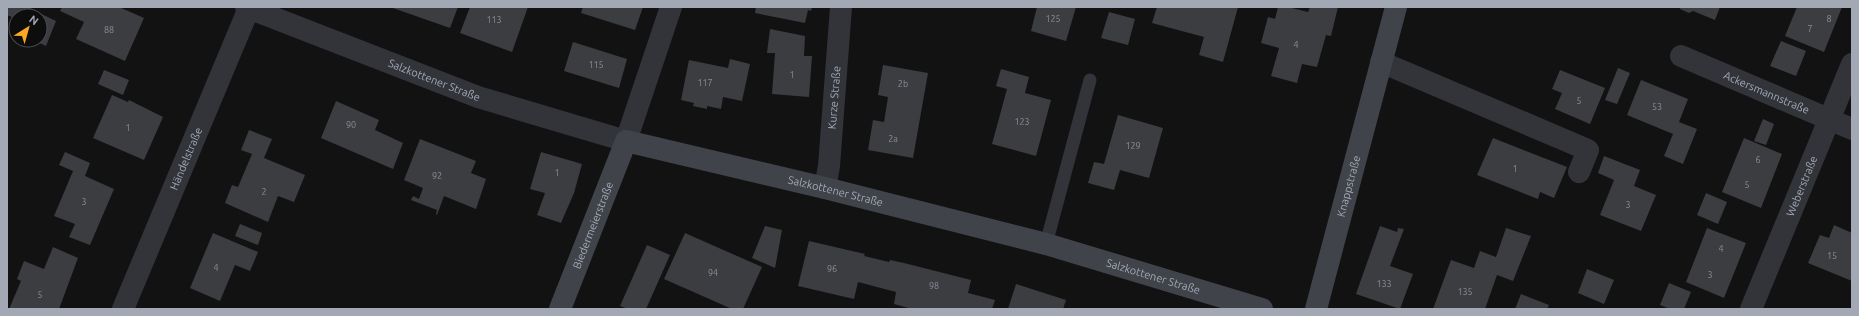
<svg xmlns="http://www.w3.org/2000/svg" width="1859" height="316" font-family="Ubuntu,sans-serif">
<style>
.building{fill:#3c3d41}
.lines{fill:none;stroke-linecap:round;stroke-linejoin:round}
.lane{stroke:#323439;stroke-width:13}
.street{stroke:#323439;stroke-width:22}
.secondary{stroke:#404349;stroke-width:22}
.labels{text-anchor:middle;stroke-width:3;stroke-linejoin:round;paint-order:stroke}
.number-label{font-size:9px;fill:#888e98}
.street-label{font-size:11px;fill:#a2a9b5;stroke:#0d0d0e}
</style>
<rect width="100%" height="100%" fill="#121213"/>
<path class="building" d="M7,7h25l-1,2 25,12 -10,25 -13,-6h7v-24h-24v3l-9,-4z
M62,7h57l25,11 -19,43 -49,-22 8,-17 -24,-11z
M390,7h68l-8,21z
M470,7h58l-16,45 -52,-19z
M583,7h60l-8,23 -54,-17z
M756,7h56l-1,4 -3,-1 -3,13 -50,-10z
M1037,7h39l-10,34 -35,-10z
M1157,7h81l-15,55 -24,-7 5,-18 -52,-14z
M1278,7h10l20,5 2,-5h28l-7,29 -5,-1 -9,32 -15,-3 -5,19 -26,-7 8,-28 -18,-5 7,-26 7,2z
M1679,7h41l-5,13 -22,-9 -4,2 -9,-4z
M1797,7h45l-18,45 -39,-16z
M1109,12l26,7 -7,26 -27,-7z
M770,29l35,7 -1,20h8l-3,41 -37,-3 3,-41h-8z
M1781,41l25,10 -10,25 -26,-10z
M573,42l54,17 -8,29 -55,-17z
M730,59l20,5 -8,37 -19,-4 -2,12 -14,-3v3l-14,-3 1,-3 -13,-3 8,-40 39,8z
M883,65l45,8 -15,85 -45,-8 5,-30 11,2 4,-25 -10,-2z
M1618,68l12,5 -13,31 -12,-4z
M1001,69l28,8 -4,16 26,7 -15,56 -44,-12 15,-55 -11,-3z
M104,70l25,10 -6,15 -25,-11z
M1560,70l45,18 -15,36 -35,-15 7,-16 -10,-4z
M1641,80l47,19 -9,23 18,7 -14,35 -19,-8 9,-22 -46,-19z
M112,95l16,7 1,-2 34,17 -19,43 -51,-22z
M336,101l43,19 -4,10 28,13 -10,26 -72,-31z
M1118,115l45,13 -14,50 -29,-8 -6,20 -26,-7 6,-21 10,2z
M1763,119l11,5 -8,21 -12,-4z
M249,130l23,9 -8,19 41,17 -11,27 -16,-6 -10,26 -43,-19 7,-18 6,2 14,-33 -11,-4z
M1493,138l74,29 -13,31 -14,-6 -2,7 -61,-24z
M1744,138l38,16 -21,54 -39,-16z
M420,139l56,22 -5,12 15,6 -10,30 -32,-13 -7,19 -1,-1 1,-4 -26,-10 2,-4 6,3 4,-11 -19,-8z
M65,152l25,11 -5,13 29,13 -24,56 -21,-8 6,-13 -21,-8 19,-45 -14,-6z
M541,152l41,12 -8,29 -13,30 -24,-8 8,-22 -15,-4z
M1604,156l36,14 -6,16 22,9 -15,36 -41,-16 14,-35 -16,-7z
M1706,193l21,9 -9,22 -21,-9z
M240,224l22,9 -4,12 -23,-9z
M1834,225l18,8v48l-44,-18 12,-28 9,3z
M765,226l17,4 -7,38 -23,-10z
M1380,226l17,6 1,-4 6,1 -14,37 23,8 -13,35 -44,-15z
M1506,228l25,8 -18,45 -16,-6 -12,34h-52l18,-49 23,8 6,-17 16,6z
M1707,228l39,15 -22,55 -38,-16z
M213,233l45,19 -8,19 -15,-6 -15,36 -30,-13z
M685,233l77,34 -19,42h-11l-68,-30z
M809,241l56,13 -1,2 25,6 1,-2 14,3 67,17 -3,13 27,7 -3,9h-80l-18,-5 2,-12 -38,-10 -4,17 -56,-13z
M647,245l23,10 -24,54h-18l-8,-3z
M53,247l25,11 -19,51h-50l12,-28 -4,-2 7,-18 20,8z
M1587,269l27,11 -10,24 -26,-11z
M1669,283l22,9 -7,17h-14l-10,-4z
M1016,284l50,16 -3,9h-55z
M1521,294l28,11 -2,4h-32z"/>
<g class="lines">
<path class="lane" d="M1046,244l44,-164"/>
<g class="street">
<path id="s1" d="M246,7l232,90 148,44 45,-134"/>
<path id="s2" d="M1681,56l171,73"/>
<path d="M1381,62l207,88 -9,22"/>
<path id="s3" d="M825,188l4,-22 12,-159"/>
<path id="s4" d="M123,309l126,-301"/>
<path id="s5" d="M1751,309l101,-245"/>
</g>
<g class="secondary">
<path id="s6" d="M560,309l66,-168 199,47 221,56 216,65"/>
<path id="s7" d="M1316,309l80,-302"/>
</g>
</g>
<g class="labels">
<g class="number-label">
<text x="1053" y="22">125</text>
<text x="1829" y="22">8</text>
<text x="494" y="23">113</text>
<text x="1810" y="32">7</text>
<text x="109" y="33">88</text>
<text x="1296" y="48">4</text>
<text x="596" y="68">115</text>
<text x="792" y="78">1</text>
<text x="705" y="86">117</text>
<text x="903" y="87">2b</text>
<text x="1579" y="104">5</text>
<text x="1657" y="110">53</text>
<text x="1022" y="125">123</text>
<text x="351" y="128">90</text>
<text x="128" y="131">1</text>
<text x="893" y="142">2a</text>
<text x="1133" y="149">129</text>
<text x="1758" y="163">6</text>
<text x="1515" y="172">1</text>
<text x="557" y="176">1</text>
<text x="437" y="179">92</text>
<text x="1747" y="188">5</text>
<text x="264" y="195">2</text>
<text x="84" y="205">3</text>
<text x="1628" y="208">3</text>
<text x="1721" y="252">4</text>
<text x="1832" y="259">15</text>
<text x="216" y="271">4</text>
<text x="832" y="272">96</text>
<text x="713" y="276">94</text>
<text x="1710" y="278">3</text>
<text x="1384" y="287">133</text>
<text x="934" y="289">98</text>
<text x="1465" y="295">135</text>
<text x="40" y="298">5</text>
</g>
<g class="street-label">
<text dy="4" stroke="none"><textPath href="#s1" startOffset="202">Salzkottener Straße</textPath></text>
<text dy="4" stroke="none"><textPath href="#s2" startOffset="93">Ackersmannstraße</textPath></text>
<text dy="4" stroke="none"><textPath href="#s3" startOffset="91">Kurze Straße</textPath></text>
<text dy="4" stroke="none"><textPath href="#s4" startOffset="163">Händelstraße</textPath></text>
<text dy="4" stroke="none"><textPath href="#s7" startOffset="127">Knappstraße</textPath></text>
<text dy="4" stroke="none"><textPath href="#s5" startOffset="133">Weberstraße</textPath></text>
<text dy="4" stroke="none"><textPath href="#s6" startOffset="396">Salzkottener Straße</textPath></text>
<text dy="4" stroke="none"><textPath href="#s6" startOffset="90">Biedermeierstraße</textPath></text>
<text dy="4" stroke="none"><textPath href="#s6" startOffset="725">Salzkottener Straße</textPath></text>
</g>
</g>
<rect width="1859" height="316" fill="none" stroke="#a2a9b5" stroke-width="16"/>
<g transform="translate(28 28) rotate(37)"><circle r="19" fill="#0d0d0e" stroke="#494b51"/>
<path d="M0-3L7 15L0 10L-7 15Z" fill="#faa723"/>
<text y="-6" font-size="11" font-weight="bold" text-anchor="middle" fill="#a2a9b5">N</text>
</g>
</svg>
